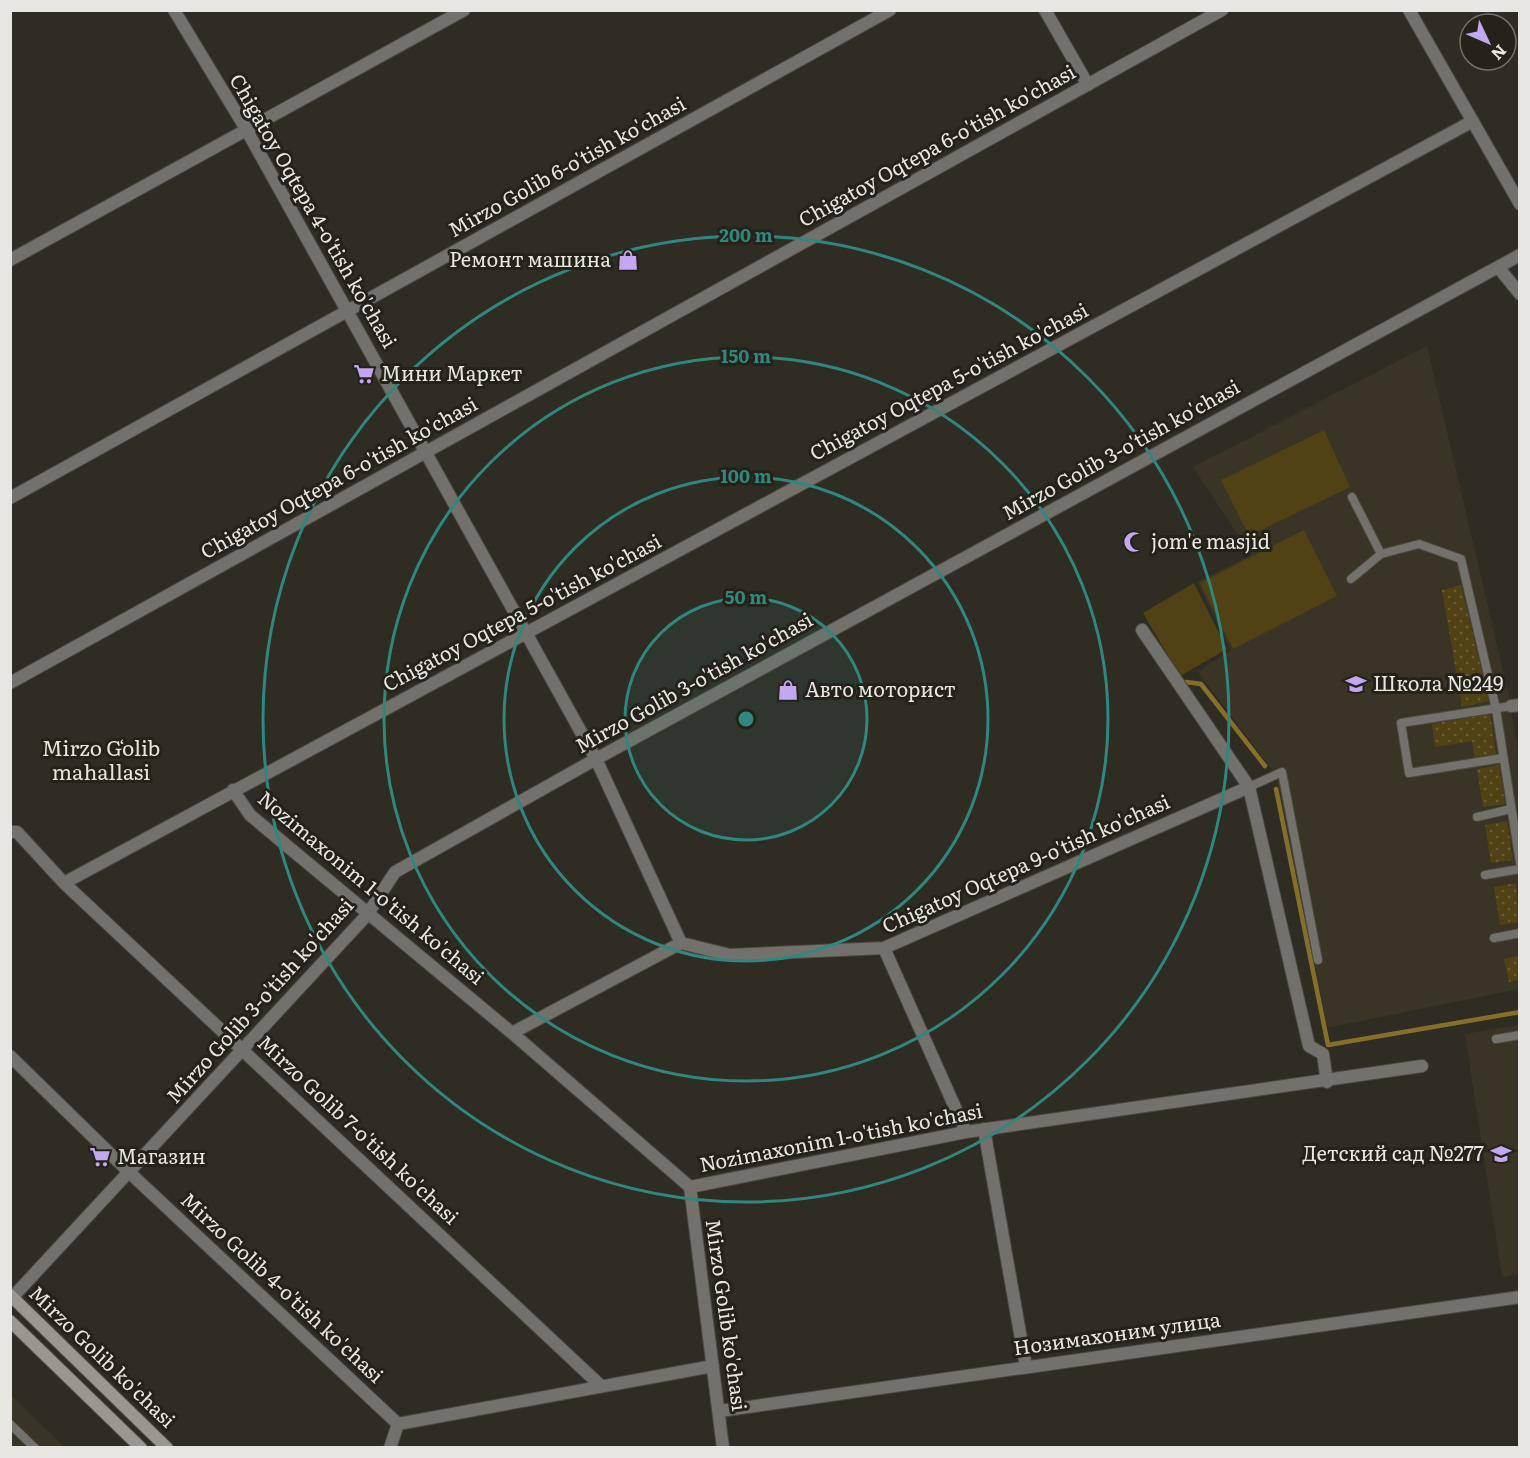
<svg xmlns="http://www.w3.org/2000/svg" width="1530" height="1458" font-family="Literata,serif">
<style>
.built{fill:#393426}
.grass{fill:url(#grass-dots)}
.garden{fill:#504214}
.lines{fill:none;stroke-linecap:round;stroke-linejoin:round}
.stream{stroke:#867029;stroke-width:4.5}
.lane-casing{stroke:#4d4a41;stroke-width:10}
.street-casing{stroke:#4d4a41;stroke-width:14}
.secondary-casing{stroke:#4d4a41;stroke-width:14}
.lane{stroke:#72716c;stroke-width:8}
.street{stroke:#72716c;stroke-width:12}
.secondary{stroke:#9a9790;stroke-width:12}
.ring{fill:none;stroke:#30877f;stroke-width:3}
.labels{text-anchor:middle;stroke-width:6;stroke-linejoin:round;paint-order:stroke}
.street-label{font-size:20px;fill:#e8e6e1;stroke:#25221a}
.poi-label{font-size:20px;fill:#e8e6e1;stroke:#25221a;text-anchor:start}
.neighbourhood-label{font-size:21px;fill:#e7e3d8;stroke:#25221a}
.centre{fill:#30877f;stroke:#25221a;stroke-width:3}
.ring-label{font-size:18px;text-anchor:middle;font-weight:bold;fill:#30877f;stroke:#25221a;stroke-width:6;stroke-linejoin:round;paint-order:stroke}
</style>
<defs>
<pattern id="grass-dots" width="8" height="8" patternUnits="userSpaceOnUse" patternTransform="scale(1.5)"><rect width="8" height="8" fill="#504214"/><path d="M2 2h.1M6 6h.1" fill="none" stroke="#695d36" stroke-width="1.8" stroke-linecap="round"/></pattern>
</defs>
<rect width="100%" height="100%" fill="#2f2c23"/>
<path class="built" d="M1427,346l82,350 10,61v232l-192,39 -52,-254 -77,-102 33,-22 -34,-68 54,-27 -58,-88z
M1519,1025v249l-17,3 -37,-243z
M11,1395l53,52h-53z"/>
<path class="grass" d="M1461,585l28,116 -27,6 -20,-117z
M1490,714l6,40 -21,3 -3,-16 -37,6 -3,-23z
M1499,765l6,39 -22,3 -6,-38z
M1507,821l6,39 -22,3 -6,-38z
M1516,883l3,39 -19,3 -6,-38z
M1519,956v24l-10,2 -5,-23z"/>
<path class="garden" d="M1324,430l26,57 -101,49 -28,-56z
M1304,530l33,66 -104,53 -33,-66z
M1194,583l33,66 -47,27 -37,-63z"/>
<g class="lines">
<path class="stream" d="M1186,682l15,2 64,82
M1276,789l52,256 192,-33"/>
<g class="lane-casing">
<path id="lane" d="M1352,497l29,57 38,-10 42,15 35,150 24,154
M1351,579l30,-25
M1503,758l-94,15 -8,-50 110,-17
M1249,787l33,-15 36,188
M1477,817l34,-8
M1485,875l35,-6
M1494,938l26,-5
M1496,1039l24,-4
M10,1424l25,24"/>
</g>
<g class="street-casing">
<path id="street" d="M174,10l72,119 350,630 85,184
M1045,10l43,75
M1409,10l111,194
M10,260l454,-250
M1498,267l22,27
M10,498l880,-488
M1142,630l107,157 60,259 14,8 4,28
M10,683l1212,-673
M1511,706l9,-1
M233,790l17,25 262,218 178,154
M10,832h7l47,51 537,503
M64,883l1409,-762
M884,948l82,184
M512,1033l169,-90 49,12 154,-7 365,-161
M10,1056l120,117 268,251
M984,1129l42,238
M690,1187l276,-55 456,-66
M690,1187l33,261
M10,1300l357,-385 28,-43 201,-113 924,-504
M720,1411l800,-114
M398,1424l315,-58
M390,1448l8,-24"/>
</g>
<g class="secondary-casing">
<path id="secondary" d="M10,1295l157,153
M10,1321l131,127"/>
</g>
<use href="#lane" class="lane"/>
<use href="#street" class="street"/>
<use href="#secondary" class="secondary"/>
</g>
<circle cx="746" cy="719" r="121" fill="#30877f" fill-opacity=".12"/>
<g class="ring">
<circle cx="746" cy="719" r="121"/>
<circle cx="746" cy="719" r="242"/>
<circle cx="746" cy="719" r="362"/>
<circle cx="746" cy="719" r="483"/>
</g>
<defs>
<g id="shop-bare" transform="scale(1.62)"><path d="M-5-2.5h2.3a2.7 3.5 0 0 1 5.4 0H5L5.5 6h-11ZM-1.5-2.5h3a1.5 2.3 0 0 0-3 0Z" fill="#c4a7f1" stroke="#25221a" stroke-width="2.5" paint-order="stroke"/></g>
<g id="supermarket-bare" transform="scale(1.62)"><path d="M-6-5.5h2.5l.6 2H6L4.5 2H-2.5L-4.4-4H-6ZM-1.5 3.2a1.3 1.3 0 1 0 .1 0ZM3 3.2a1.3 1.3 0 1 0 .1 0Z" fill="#c4a7f1" stroke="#25221a" stroke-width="2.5" paint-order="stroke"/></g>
<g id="mosque-bare" transform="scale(1.62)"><path d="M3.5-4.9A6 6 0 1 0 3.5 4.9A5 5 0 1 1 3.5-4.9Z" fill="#c4a7f1" stroke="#25221a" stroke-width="2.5" paint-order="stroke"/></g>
<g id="school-bare" transform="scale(1.62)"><path d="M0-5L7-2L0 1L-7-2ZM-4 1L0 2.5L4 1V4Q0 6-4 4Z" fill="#c4a7f1" stroke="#25221a" stroke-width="2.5" paint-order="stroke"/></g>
</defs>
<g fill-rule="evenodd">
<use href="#shop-bare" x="628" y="260"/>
<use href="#supermarket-bare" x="364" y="374"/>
<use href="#mosque-bare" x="1134" y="542"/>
<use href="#school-bare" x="1356" y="684"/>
<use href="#shop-bare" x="788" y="690"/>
<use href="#school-bare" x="1501" y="1154"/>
<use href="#supermarket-bare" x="100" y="1157"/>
</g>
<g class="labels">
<g class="street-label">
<text transform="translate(937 146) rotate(-29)" y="7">Chigatoy Oqtepa 6-o'tish ko'chasi</text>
<text transform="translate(567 167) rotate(-29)" y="7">Mirzo Golib 6-o'tish ko'chasi</text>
<text transform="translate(313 211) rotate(60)" y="7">Chigatoy Oqtepa 4-o'tish ko'chasi</text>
<text transform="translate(949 382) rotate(-28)" y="7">Chigatoy Oqtepa 5-o'tish ko'chasi</text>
<text transform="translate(1121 450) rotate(-29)" y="7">Mirzo Golib 3-o'tish ko'chasi</text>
<text transform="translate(339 478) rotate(-29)" y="7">Chigatoy Oqtepa 6-o'tish ko'chasi</text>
<text transform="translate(522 613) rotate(-28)" y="7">Chigatoy Oqtepa 5-o'tish ko'chasi</text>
<text transform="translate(694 683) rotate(-29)" y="7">Mirzo Golib 3-o'tish ko'chasi</text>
<text transform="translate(1026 864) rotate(-24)" y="7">Chigatoy Oqtepa 9-o'tish ko'chasi</text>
<text transform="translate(371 888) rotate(40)" y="7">Nozimaxonim 1-o'tish ko'chasi</text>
<text transform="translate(260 1001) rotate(-48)" y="7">Mirzo Golib 3-o'tish ko'chasi</text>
<text transform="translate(358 1130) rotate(43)" y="7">Mirzo Golib 7-o'tish ko'chasi</text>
<text transform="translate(841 1138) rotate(-11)" y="7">Nozimaxonim 1-o'tish ko'chasi</text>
<text transform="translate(282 1288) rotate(43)" y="7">Mirzo Golib 4-o'tish ko'chasi</text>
<text transform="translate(726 1315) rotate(82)" y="7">Mirzo Golib ko'chasi</text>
<text transform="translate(1117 1334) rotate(-8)" y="7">Нозимахоним улица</text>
<text transform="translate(102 1357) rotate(44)" y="7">Mirzo Golib ko'chasi</text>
</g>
<g class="poi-label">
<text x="611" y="267" text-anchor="end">Ремонт машина</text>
<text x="381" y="381">Мини Маркет</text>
<text x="1151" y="549">jom'e masjid</text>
<text x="1373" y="691">Школа №249</text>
<text x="805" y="697">Авто моторист</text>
<text x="1484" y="1161" text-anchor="end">Детский сад №277</text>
<text x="117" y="1164">Магазин</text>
</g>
<g class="neighbourhood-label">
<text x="101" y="756">Mirzo Gʻolib<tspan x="101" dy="24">mahallasi</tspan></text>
</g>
</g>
<circle cx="746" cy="719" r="9" class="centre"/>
<g class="ring-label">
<text x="746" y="242">200 m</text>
<text x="746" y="363">150 m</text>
<text x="746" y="483">100 m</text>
<text x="746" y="604">50 m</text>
</g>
<rect width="1530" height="1458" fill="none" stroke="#e8e6e1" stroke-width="24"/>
<g transform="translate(1488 42) rotate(134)"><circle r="28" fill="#25221a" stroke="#73706a" stroke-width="1.5"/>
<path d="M0-4.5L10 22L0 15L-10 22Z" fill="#c4a7f1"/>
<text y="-9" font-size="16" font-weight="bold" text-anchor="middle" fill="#e8e6e1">N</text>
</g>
</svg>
